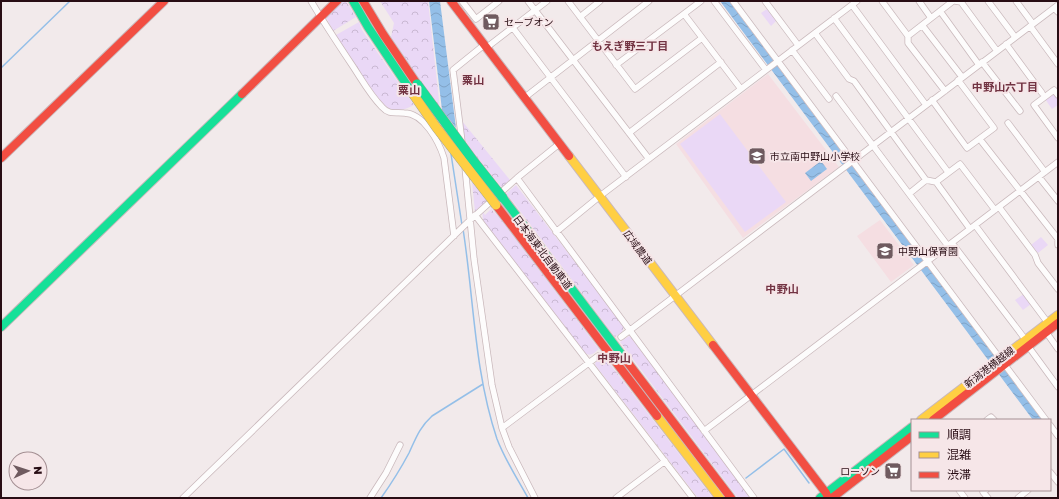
<svg xmlns="http://www.w3.org/2000/svg" width="1059" height="499" font-family="'Golos Text','Noto Sans JP',sans-serif">
<style>
.built{fill:#f5dee2}
.forest{fill:url(#forest-crowns)}
.green{fill:#ead8f6}
.water{fill:url(#water-waves)}
.lines{fill:none;stroke-linecap:round;stroke-linejoin:round}
.stream{stroke:#94bfe8;stroke-width:1.5}
.street-casing{stroke:#c9b8bb;stroke-width:7}
.fast-casing{stroke:#c9b8bb;stroke-width:10}
.slow-casing{stroke:#c9b8bb;stroke-width:10}
.jam-casing{stroke:#c9b8bb;stroke-width:10}
.street{stroke:#fdfcfc;stroke-width:5.5}
.fast{stroke:#16e098;stroke-width:8}
.slow{stroke:#ffcf43;stroke-width:8}
.jam{stroke:#f24e42;stroke-width:8}
.fast-bridge-casing{stroke:#a5a597;stroke-width:10;stroke-linecap:butt}
.slow-bridge-casing{stroke:#a5a597;stroke-width:10;stroke-linecap:butt}
.fast-bridge{stroke:#16e098;stroke-width:9}
.slow-bridge{stroke:#ffcf43;stroke-width:9}
.labels{text-anchor:middle;stroke-width:4;stroke-linejoin:round;paint-order:stroke}
.poi-label{font-size:10px;fill:#280d14;stroke:#f6e6e8;text-anchor:start}
.street-label{font-size:10px;fill:#280d14;stroke:#f6e6e8}
.neighbourhood-label{font-size:11px;font-weight:bold;fill:#723342;stroke:#f6e6e8}
</style>
<defs>
<pattern id="forest-crowns" width="20" height="18" patternUnits="userSpaceOnUse"><rect width="20" height="18" fill="#ead8f6"/><path d="M2 6a3 3 0 1 1 6 0M12 15a3 3 0 1 1 6 0" fill="none" stroke="#c9b8d2"/></pattern>
<pattern id="water-waves" width="16" height="10" patternUnits="userSpaceOnUse"><rect width="16" height="10" fill="#94bfe8"/><path d="M0 5q4-4 8 0t8 0" fill="none" stroke="#80a3c6"/></pattern>
</defs>
<rect width="100%" height="100%" fill="#f2eaeb"/>
<path class="built" d="M768,74l71,93 -96,71 -67,-94z
M880,220l34,45 -23,17 -34,-46z"/>
<path class="forest" d="M342,1h4l10,16 -23,14 -7,-14z
M380,1h48l12,108 -49,-72 3,-14z
M359,22l3,8 52,75c-7,4 -17,7 -24,4 -12,-6 -46,-60 -54,-74z
M462,121l48,59 -8,8 -31,-38 -7,-12z
M472,182l15,19 -12,11z
M516,185l108,141 -2,6 -7,5 -101,-134 -8,-9z
M492,208v2l7,7 100,132c-5,4 -8,8 -14,4l-95,-123c-4,-5 -9,-11 -7,-18l2,3z
M629,336l2,1 120,161h-13l-118,-156z
M603,355l110,143h-15l-102,-132 -1,-2 2,-4z"/>
<path class="green" d="M767,9l9,12 -5,5 -10,-13z
M1052,94h2l4,6v5l-6,4 -7,-10z
M720,114l66,88 -41,30 -65,-88z
M1041,237l7,8 -10,8 -7,-8z
M1024,294l7,10 -8,6 -8,-10z"/>
<path class="water" d="M429,1h11l16,127 -14,-18z
M720,1h9l313,419h-9z
M821,161l6,8 -16,12 -6,-8z"/>
<g class="lines">
<path class="stream" d="M1,68l69,-67
M451,154l11,71
M463,229c11,69 11,142 34,210 8,21 20,39 31,59
M746,478l38,-29 25,34
M381,498c10,-14 20,-30 28,-45 7,-15 10,-25 23,-37l51,-32"/>
<g class="street-casing">
<path id="street" d="M311,1c13,22 27,43 41,64 10,15 18,30 30,42 7,8 13,5 22,6 20,0 35,29 40,45l10,78
M462,1l14,18 23,-18
M528,1l121,158
M568,1l67,88 67,-51
M714,1l52,69
M733,1l313,419
M765,1l33,44
M882,1l26,35v7l37,48
M919,1l12,17
M955,1l6,1 36,49
M988,1l27,36
M1016,1l17,23
M852,5l74,100
M1054,8l4,4
M940,11l39,54
M684,14l57,75
M580,17l20,-16
M834,18l114,154
M922,25l40,52
M1030,26l28,38
M513,28l113,149
M815,33l34,46 5,2 72,99 10,2
M908,36l45,-35
M1006,44l36,49
M486,48l61,-47
M792,50l37,49
M982,62l38,49
M616,65l85,-64
M1058,95l-4,-5 -20,15 24,33
M836,96l112,150
M524,98l125,-97
M932,100l35,48 27,-20 -36,-48
M1008,123l37,49
M629,133l92,-71
M462,142l-9,-72 31,-25
M982,142l76,97v6
M465,167l9,92 18,126 10,43 7,19 26,51
M1039,177l19,24
M517,178l237,320
M910,193l16,-13
M999,207l36,48 3,8 20,26
M475,215l218,283
M975,225l73,98
M970,229l-34,-47 24,-18 35,46
M556,232l44,-36 257,-195
M952,243l73,96
M1046,332l12,17
M621,337l437,-332
M1028,346l30,41
M987,420l4,-3 3,3
M1050,425l8,11
M502,428l96,-72
M704,431l354,-269
M1050,472l8,10
M959,490l6,8
M986,490l-3,2 5,6
M183,498l285,-276 49,-44 42,-34
M370,498l16,-25 14,-28
M616,498l49,-37
M1018,498l10,-8"/>
</g>
<g class="fast-casing">
<path id="fast" d="M353,1l15,26 45,67
M503,198l122,161
M1,327l241,-233
M820,498l92,-71"/>
</g>
<g class="slow-casing">
<path id="slow" d="M569,156l144,189
M657,416l63,82
M921,420l137,-105"/>
</g>
<g class="jam-casing">
<path id="jam" d="M363,1l20,33 34,50
M451,1l118,155
M242,94l95,-93
M1,158l163,-157
M496,205l161,211
M713,345l113,148 2,5
M625,359l106,139
M933,420l125,-97
M832,498l80,-62"/>
</g>
<use href="#street" class="street"/>
<use href="#fast" class="fast"/>
<use href="#slow" class="slow"/>
<use href="#jam" class="jam"/>
<g class="fast-bridge-casing">
<path id="fast-bridge" d="M417,84l55,75 31,39"/>
</g>
<g class="slow-bridge-casing">
<path id="slow-bridge" d="M413,94l23,33 60,78"/>
</g>
<use href="#fast-bridge" class="fast-bridge"/>
<use href="#slow-bridge" class="slow-bridge"/>
</g>
<defs>
<g id="supermarket-square" transform="scale(0.9)"><rect x="-9" y="-9" width="18" height="18" rx="4" fill="#6f5a5f" stroke="#f6e6e8"/><path d="M-6-5.5h2.5l.6 2H6L4.5 2H-2.5L-4.4-4H-6ZM-1.5 3.2a1.3 1.3 0 1 0 .1 0ZM3 3.2a1.3 1.3 0 1 0 .1 0Z" fill="#fff"/></g>
<g id="school-square" transform="scale(0.9)"><rect x="-9" y="-9" width="18" height="18" rx="4" fill="#6f5a5f" stroke="#f6e6e8"/><path d="M0-5L7-2L0 1L-7-2ZM-4 1L0 2.5L4 1V4Q0 6-4 4Z" fill="#fff"/></g>
</defs>
<g fill-rule="evenodd">
<use href="#supermarket-square" x="491" y="22"/>
<use href="#school-square" x="757" y="156"/>
<use href="#school-square" x="885" y="251"/>
<use href="#supermarket-square" x="893" y="471"/>
</g>
<g class="labels">
<g class="poi-label">
<text x="504" y="26">セーブオン</text>
<text x="770" y="160">市立南中野山小学校</text>
<text x="898" y="255">中野山保育園</text>
<text x="880" y="475" text-anchor="end">ローソン</text>
</g>
<g class="street-label">
<text transform="translate(638 247) rotate(53)" y="4">広域農道</text>
<text transform="translate(543 252) rotate(53)" y="4">日本海東北自動車道</text>
<text transform="translate(989 367) rotate(-38)" y="4">新潟港横越線</text>
</g>
<g class="neighbourhood-label">
<text x="630" y="50">もえぎ野三丁目</text>
<text x="473" y="84">粟山</text>
<text x="1005" y="91">中野山六丁目</text>
<text x="409" y="94">粟山</text>
<text x="782" y="293">中野山</text>
<text x="614" y="362">中野山</text>
</g>
</g>
<rect width="1059" height="499" fill="none" stroke="#280d14" stroke-width="4"/>
<rect x="911" y="419" width="140" height="72" fill="#f6e6e8" stroke="#a48f93"/>
<rect x="919" y="432" width="20" height="6" fill="#16e098" stroke="#a48f93"/>
<text x="947" y="439" font-size="12" fill="#280d14">順調</text>
<rect x="919" y="452" width="20" height="6" fill="#ffcf43" stroke="#a48f93"/>
<text x="947" y="459" font-size="12" fill="#280d14">混雑</text>
<rect x="919" y="472" width="20" height="6" fill="#f24e42" stroke="#a48f93"/>
<text x="947" y="479" font-size="12" fill="#280d14">渋滞</text>
<g transform="translate(28 471) rotate(87)"><circle r="19" fill="#f6e6e8" stroke="#a48f93"/>
<path d="M0-3L7 15L0 10L-7 15Z" fill="#6f5a5f"/>
<text y="-6" font-size="11" font-weight="bold" text-anchor="middle" fill="#280d14">N</text>
</g>
</svg>
